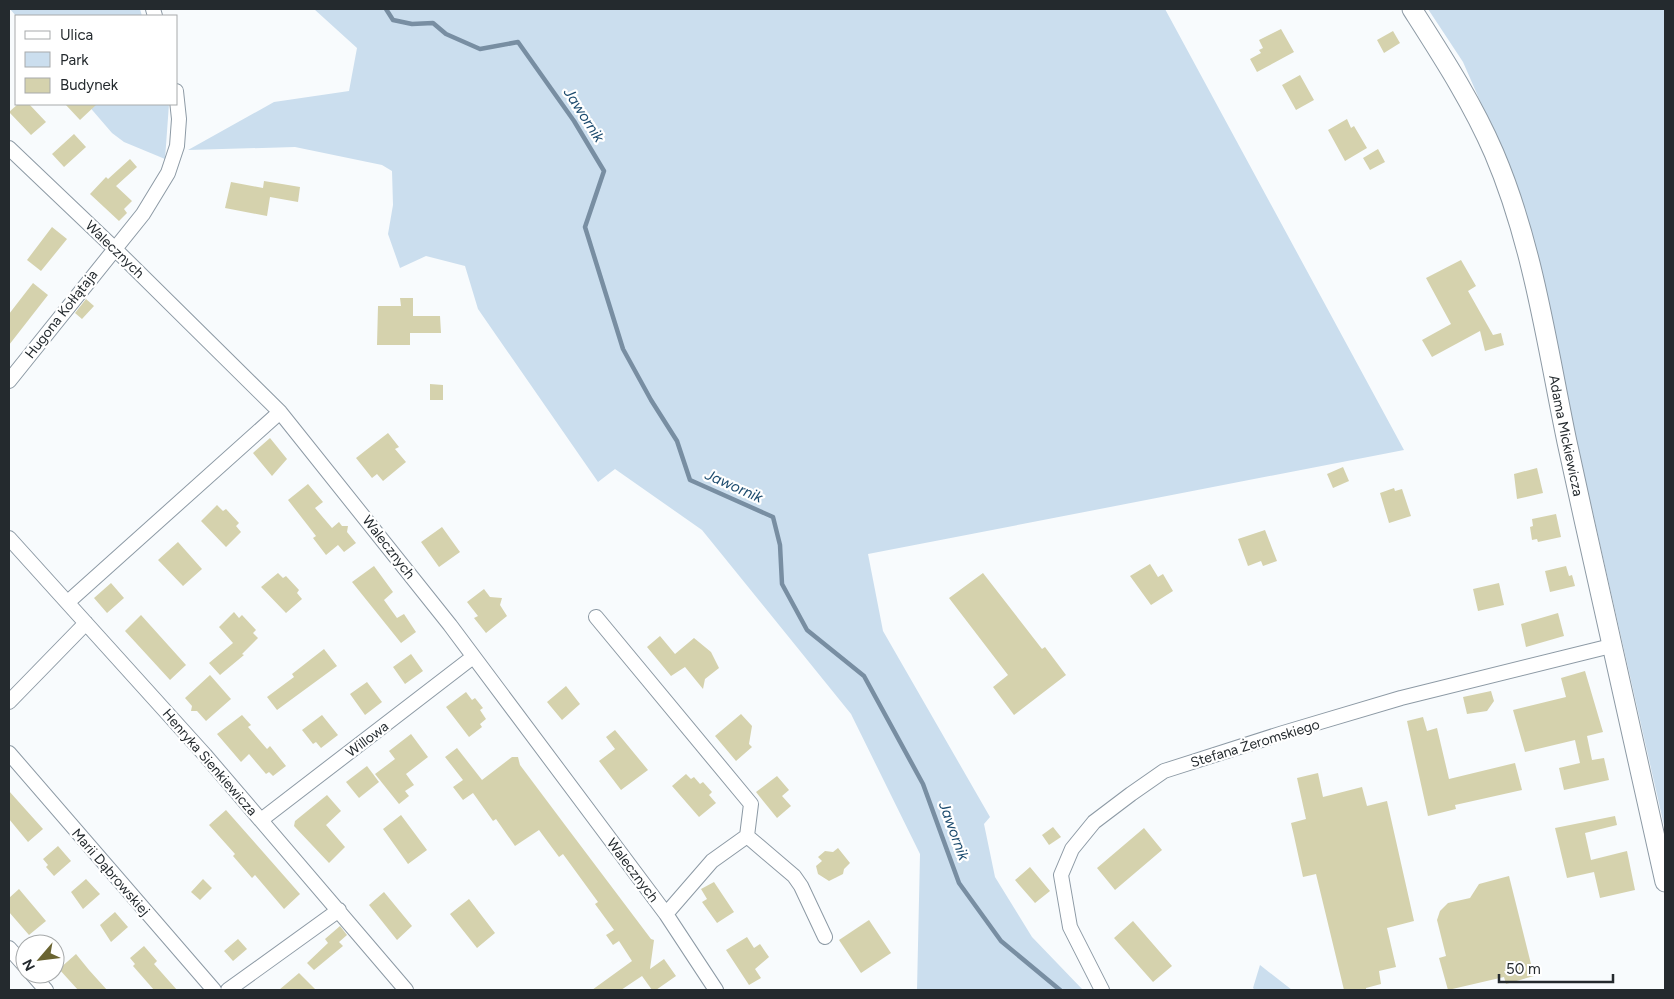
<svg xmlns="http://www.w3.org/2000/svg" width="1674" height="999" font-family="Figtree,sans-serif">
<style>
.green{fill:#cbdeee}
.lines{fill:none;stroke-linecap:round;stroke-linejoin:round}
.stream{stroke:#788ea2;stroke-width:4.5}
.building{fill:#d5d2ad}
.street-casing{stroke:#8d9aa5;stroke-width:16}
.secondary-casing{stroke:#8d9aa5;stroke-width:21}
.street{stroke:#fff;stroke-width:14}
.secondary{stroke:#fff;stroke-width:19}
.labels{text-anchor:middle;stroke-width:4.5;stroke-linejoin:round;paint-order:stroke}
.street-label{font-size:14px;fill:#242a2e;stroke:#fff}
.water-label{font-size:15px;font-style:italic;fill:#1c4b6e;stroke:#fff}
</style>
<rect width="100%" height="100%" fill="#f8fbfd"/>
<path class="green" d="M10,9h130l2,7h-126z
M314,9h851l239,441 -536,104 15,77 107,186 -6,7 11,53 37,60 51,53h-166l3,-136 -69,-140 -149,-184 -87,-61 -17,13 -120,-173 -13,-43 -39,-10 -26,12 -12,-34 5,-29 -1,-34 -10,-6 -87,-18 -107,3 86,-48 75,-11 8,-43z
M1428,9h237v821l-136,-598 -27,-81 -39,-89z
M87,104h82l-4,55 -41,-17 -12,-9z
M1260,965l32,25h-37l-2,-2z"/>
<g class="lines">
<path class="stream" d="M386,9l7,11 19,4 21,-1 13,11 34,15 38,-7 56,79 30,50 -19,56 38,122 28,51 26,41 13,39 83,37 7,28 2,39 25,46 57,46 59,108 36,99 42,58 59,49"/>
</g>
<path class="building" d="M1281,29l13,23 -37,20 -7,-13 11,-6 -2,-3 4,-2 -4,-8z
M1393,31l7,12 -16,10 -7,-13z
M1300,75l14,25 -18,10 -14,-25z
M18,104h11l17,18 -15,13 -22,-23z
M65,104h32l-17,16z
M1347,119l4,9 3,-2 13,22 -22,13 -17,-31z
M74,134l12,13 -22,20 -12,-13z
M1378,149l7,13 -15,8 -7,-12z
M130,159l7,8 -21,19 16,15 -8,8 3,4 -8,8 -29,-27 16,-17 2,2z
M264,181l36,6 -2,15 -28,-5 -3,19 -42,-8 6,-26 32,6z
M52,227l15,12 -26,32 -14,-11z
M1461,260l15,26 -8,5 25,44 8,-2 3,12 -19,6 -5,-20 -48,26 -10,-17 29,-16 -25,-46z
M33,283l15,12 -39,50v-31z
M400,298h13v18h27l1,17h-31v12h-33l1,-39h23z
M86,299l8,7 -12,13 -7,-6z
M430,384l13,1v15h-13z
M388,433l11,14 -4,2 11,13 -23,19 -6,-7 -5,4 -16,-20z
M270,438l17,21 -15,17 -19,-23z
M1343,467l6,14 -16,7 -6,-14z
M1537,468l6,25 -26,6 -3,-25z
M308,484l15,18 -8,6 17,20 7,-6 3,4h6l-1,6 9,11 -12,9 -6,-7 -12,10 -13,-17 3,-2 -28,-36z
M1394,488l1,3 7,-2 9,27 -22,7 -9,-30z
M217,505l6,6 3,-2 13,14 -3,3 5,6 -15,15 -25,-26z
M1556,514l5,23 -23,5 -1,-3 -5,1 -2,-13 3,-1 -1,-7z
M442,527l18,25 -21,15 -18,-25z
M1265,530l12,31 -14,5 -2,-5 -13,5 -10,-27z
M178,542l24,27 -19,17 -25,-26z
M1150,564l8,13 5,-3 10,17 -22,14 -21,-29z
M374,566l19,26 -9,8 13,18 7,-4 12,18 -15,11 -49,-61z
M1566,566l3,10 3,-1 3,11 -25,6 -5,-21z
M278,573l5,5 3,-2 13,14 -2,3 5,6 -16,14 -25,-26z
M983,573l59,76 3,-2 21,28 -52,40 -21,-28 15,-12 -59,-77z
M111,583l13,15 -17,15 -13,-15z
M1499,583l5,22 -26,6 -5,-22z
M484,589l6,8 12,1 -2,7 7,11 -21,17 -12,-15 4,-2 -11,-14z
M234,612l5,6 3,-3 14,15 -3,3 5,5 -16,16 2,1 -24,20 -11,-12 24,-20 -14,-16z
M1558,613l6,23 -38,11 -5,-23z
M141,615l45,50 -16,15 -45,-49z
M660,636l15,18 19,-16 17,14 8,16 -14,11 -2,10 -18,-22 -14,9 -24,-29z
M324,649l13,17 -60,44 -10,-13 27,-20 -2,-3z
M411,654l12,17 -18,13 -12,-17z
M1585,671l18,61 -16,4 5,24 12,-2 5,22 -45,10 -5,-22 21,-5 -5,-23 -50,12 -12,-42 53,-13 -5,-19z
M210,675l21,24 -25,22 -9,-10h-6l1,-5 -7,-8z
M367,682l15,20 -17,13 -15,-21z
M566,686l14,18 -18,16 -15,-18z
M1491,691l3,10 -7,10 -20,3 -4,-17z
M466,692l6,8 3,-2 8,10 -3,2 6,9 -6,5 2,3 -13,10 -23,-30z
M741,714l11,12 -3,18 3,3 -16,14 -21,-25z
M242,715l9,10 -3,2 19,22 3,-3 16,20 -13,10 -4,-4 -3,2 -17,-20 -8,8 -24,-28z
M322,715l16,20 -17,13 -5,-6 -3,2 -11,-14z
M1423,717l4,14 10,-3 12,51 66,-16 7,27 -67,15 1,4 -28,7 -21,-95z
M615,730l33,40 -27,20 -22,-29 16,-12 -9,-12z
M411,734l17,23 -22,17 8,11 -9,6 4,5 -10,8 -24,-30 20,-15 -6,-8z
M457,748l25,32 30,-23h6l2,8 45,60 86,114 3,1 -4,29 14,-10 12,17 -20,14h-4l-10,-14 -21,14h-29l40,-29 -13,-20 -6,4 -7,-10 8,-5 -19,-26 3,-2 -35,-48 -4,3 -20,-27 -24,16 -19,-27 -3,2 -20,-28 -10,7 -10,-13 10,-7 -18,-23z
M367,766l12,16 -20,16 -13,-16z
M1318,773l5,24 39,-10 5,19 20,-5 27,120 -27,7 9,39 -17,4 2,13 -15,4v2h-22l-28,-116 -13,3 -9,-41 -3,-13 15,-4 -9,-41z
M686,774l5,5 3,-2 6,7 3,-2 9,10 -3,3 7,8 -17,14 -27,-31z
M777,776l12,14 -7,6 9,10 -14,12 -21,-26z
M9,791l34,38 -15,13 -19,-23z
M327,795l14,16 -15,14 19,22 -16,16 -35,-37 1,-5z
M226,810l74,84 -16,15 -29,-34 -3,3 -19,-22 2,-2 -26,-29z
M401,815l26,35 -19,14 -25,-35z
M1615,816l2,9 -32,8 6,27 36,-9 8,39 -35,8 -6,-26 -27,6 -12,-50z
M1053,827l8,10 -12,8 -7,-10z
M1144,828l18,22 -47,40 -18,-22z
M58,846l13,15 -17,15 -8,-9 2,-2 -5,-6z
M838,848l12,15 -6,6 -1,5 -14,7 -11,-7 -2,-8 6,-5 -4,-4 7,-6 8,1z
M1030,867l20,24 -15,12 -20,-23z
M1509,876l25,100 -28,8 -2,-7 -56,13 -9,-32 7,-2 -9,-36 3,-9 8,-8 22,-5 9,-14z
M86,879l14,15 -17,15 -12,-17z
M203,879l9,9 -12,12 -9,-8z
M714,882l20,30 -17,11 -15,-21 5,-3 -6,-10z
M19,889l27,32 -17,14 -20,-23v-14z
M384,892l28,34 -15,14 -28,-35z
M469,899l26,34 -18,15 -27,-34z
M115,912l13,15 -17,15 -11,-17z
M869,920l22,33 -30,20 -22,-33z
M1133,921l39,45 -19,16 -39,-44z
M340,926l7,9 -8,7 4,4 -29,24 -7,-7 21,-20 -3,-4z
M747,937l7,11 6,-4 9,13 -14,12 6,9 -12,7 -23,-35z
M238,939l9,10 -14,12 -9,-10z
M144,946l13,15 -3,3 23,26h-23l-21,-24 2,-2 -5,-6z
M76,954l13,16 18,20h-29l-19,-21z
M299,973l17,17h-37z"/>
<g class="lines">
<g class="street-casing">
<path id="street" d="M153,9l2,7
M9,148l105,100 166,164 170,213 216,289 50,76
M9,381l134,-167 25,-41 9,-27 2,-27 -3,-28
M9,538l196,217 201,235
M68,602l212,-190
M596,617l155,187 -4,32 -35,25 -46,53
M9,702l77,-79
M9,753l205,237
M261,820l212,-163
M747,836l47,40 7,10 24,51
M9,948l16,18
M32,974l14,16
M228,990l111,-80
M1102,990l-32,-63 -9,-52 11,-26 22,-27 37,-28 33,-23 119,-38 118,-35 210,-52"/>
</g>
<g class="secondary-casing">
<g id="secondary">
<path id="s1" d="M1412,9c30,47 60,93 82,144 39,91 53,193 73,289 32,147 65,294 98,440"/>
</g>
</g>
<use href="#street" class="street"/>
<use href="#secondary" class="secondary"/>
</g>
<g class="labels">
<g class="street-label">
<text transform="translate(115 249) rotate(44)" y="5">Walecznych</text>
<text transform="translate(61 314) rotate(-52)" y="5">Hugona Kołłątaja</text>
<text dy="5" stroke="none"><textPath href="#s1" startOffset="458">Adama Mickiewicza</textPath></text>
<text transform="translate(389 547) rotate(52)" y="5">Walecznych</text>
<text transform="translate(367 739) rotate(-37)" y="5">Willowa</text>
<text transform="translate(1255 743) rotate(-17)" y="5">Stefana Żeromskiego</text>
<text transform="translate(210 762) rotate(49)" y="5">Henryka Sienkiewicza</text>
<text transform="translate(633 870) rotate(53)" y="5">Walecznych</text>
<text transform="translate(111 872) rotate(49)" y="5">Marii Dąbrowskiej</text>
</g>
<g class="water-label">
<text transform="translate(584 115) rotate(57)" y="5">Jawornik</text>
<text transform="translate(734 486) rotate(24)" y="5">Jawornik</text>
<text transform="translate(954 831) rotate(70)" y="5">Jawornik</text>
</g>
</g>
<rect width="1674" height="999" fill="none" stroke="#242a2e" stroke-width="20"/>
<rect x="15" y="15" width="162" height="90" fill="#ffffff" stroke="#a7aaab"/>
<rect x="25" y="31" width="25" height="8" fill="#ffffff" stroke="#a7aaab"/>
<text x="60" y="40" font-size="15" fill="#242a2e">Ulica</text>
<rect x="25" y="52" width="25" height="15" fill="#cbdeee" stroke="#a7aaab"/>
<text x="60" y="65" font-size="15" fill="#242a2e">Park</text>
<rect x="25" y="78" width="25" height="15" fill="#d5d2ad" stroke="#a7aaab"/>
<text x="60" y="90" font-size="15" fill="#242a2e">Budynek</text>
<g transform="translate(40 959) rotate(242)"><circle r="24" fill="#ffffff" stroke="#a7aaab"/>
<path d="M0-4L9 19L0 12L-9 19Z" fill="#6a6431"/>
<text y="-8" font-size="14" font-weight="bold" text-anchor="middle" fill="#242a2e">N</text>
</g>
<path d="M1499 974v8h114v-8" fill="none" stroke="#242a2e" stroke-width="2.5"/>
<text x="1506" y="974" font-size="15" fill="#242a2e" stroke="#ffffff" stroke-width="4" paint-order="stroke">50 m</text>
</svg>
